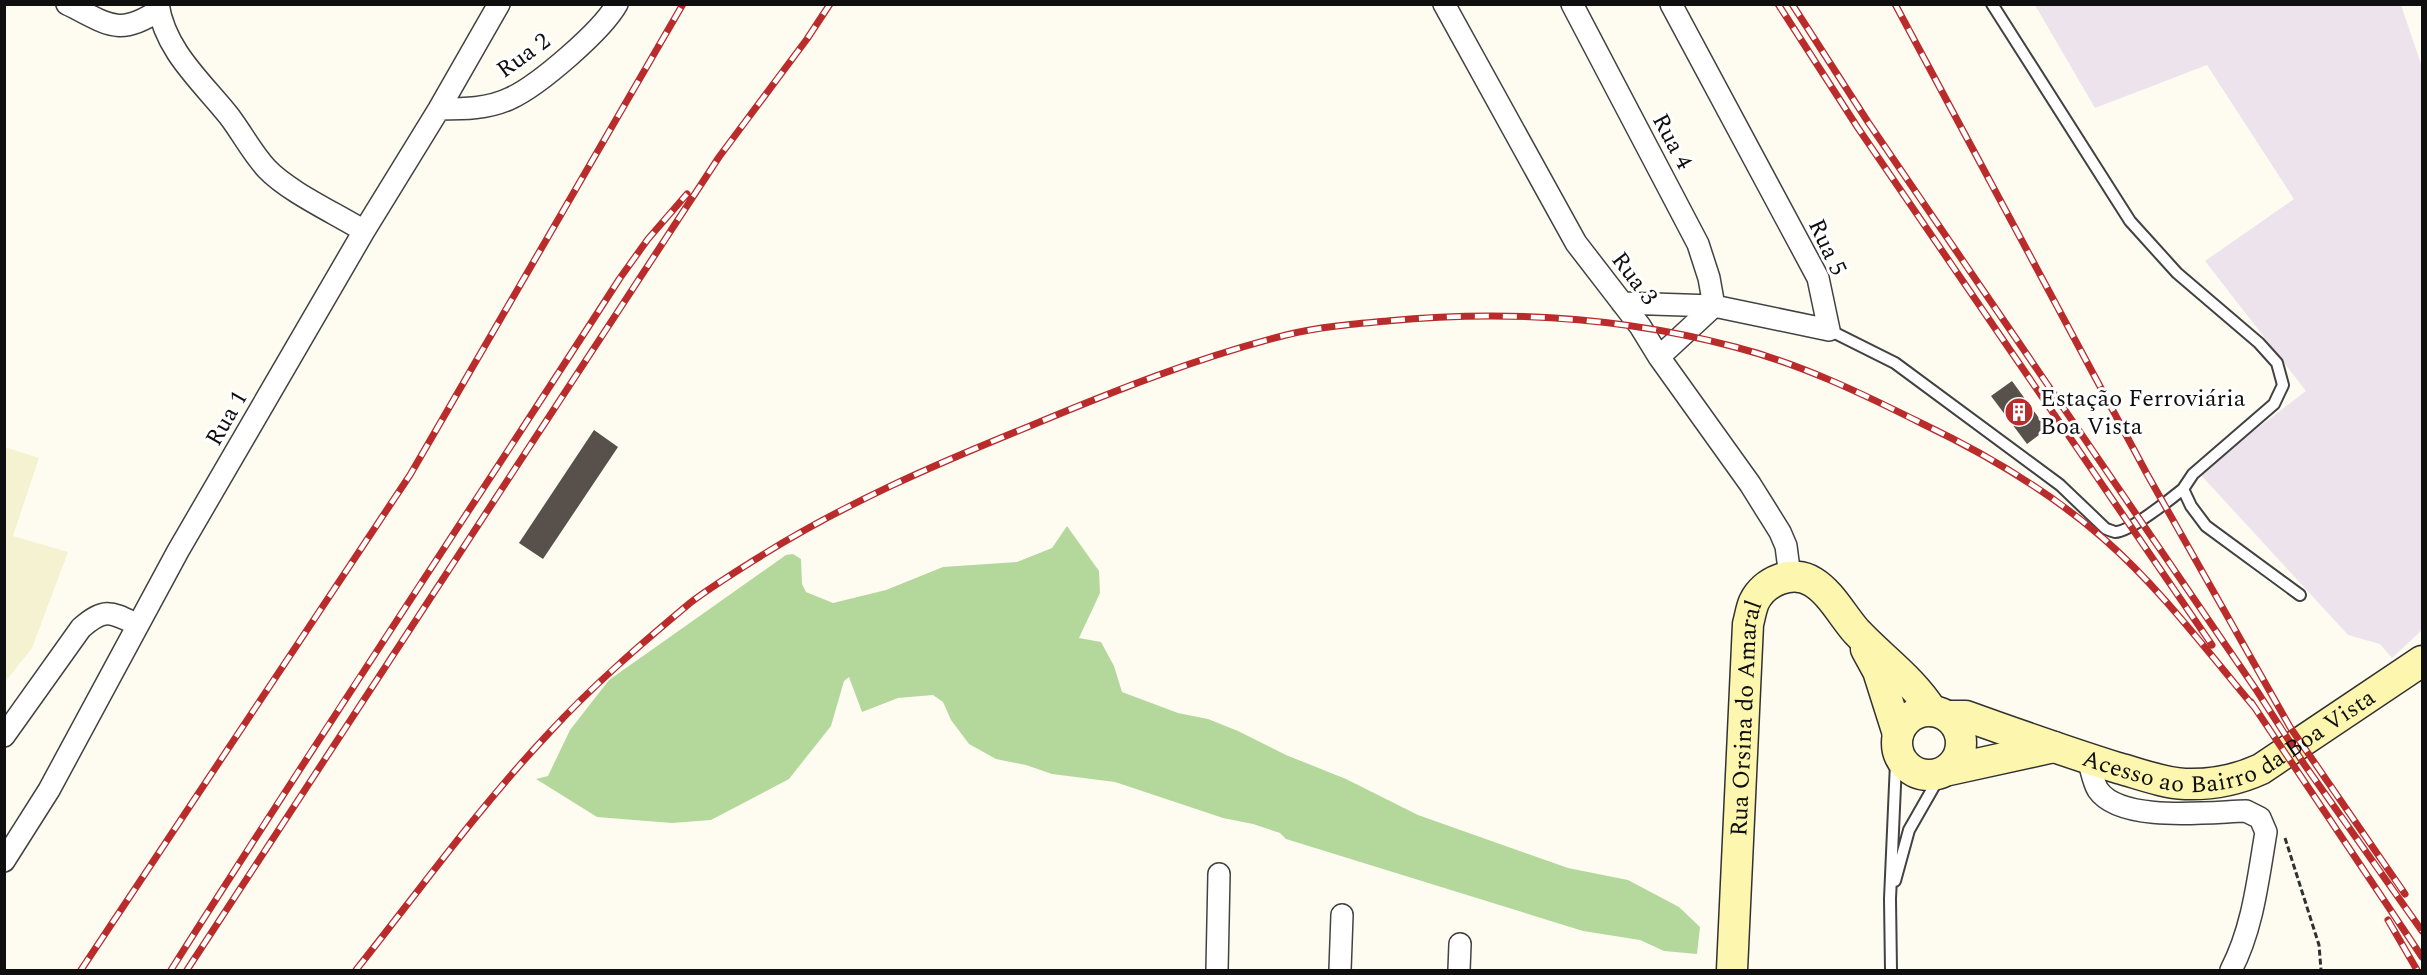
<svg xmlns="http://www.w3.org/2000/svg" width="2427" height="975" font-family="Spectral,serif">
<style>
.industrial{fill:#ece3ed}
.farmland{fill:#f4f2d1}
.forest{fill:#b4d89b}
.building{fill:#57504b}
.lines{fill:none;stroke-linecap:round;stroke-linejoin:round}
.lane-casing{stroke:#424242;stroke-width:14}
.street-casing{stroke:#424242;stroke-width:24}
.secondary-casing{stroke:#313131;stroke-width:33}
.path{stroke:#313131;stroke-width:3;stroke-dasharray:6 3;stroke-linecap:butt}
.lane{stroke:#fff;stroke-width:10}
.street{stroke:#fff;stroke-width:21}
.secondary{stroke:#fcf6ae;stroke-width:30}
.rail-casing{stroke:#ba2b2c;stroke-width:7}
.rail{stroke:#fff;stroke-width:4.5;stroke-dasharray:14;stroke-linecap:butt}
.labels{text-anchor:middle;stroke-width:6;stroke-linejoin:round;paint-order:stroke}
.street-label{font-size:24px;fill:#0f0f0f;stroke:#fff}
.poi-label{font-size:24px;fill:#0f0f0f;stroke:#fff;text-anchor:start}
</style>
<rect width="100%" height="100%" fill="#fefcf1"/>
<path class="industrial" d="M2035,5h366l21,62v563l-30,28 -12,-14 -32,-9 -149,-162 107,-82 -101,-130 89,-62 -87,-134 -112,43z"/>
<path class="farmland" d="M5,447l34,11 -26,78 55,16 -36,96 -27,34z"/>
<path class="forest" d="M1067,526l32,45 1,22 -21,45 22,4 13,24 8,26 56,21 30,6 30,12 48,24 60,24 72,36 150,53 60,12 51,27 21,20 -3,27 -33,-3 -24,-11 -57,-9 -297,-92 -6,-6 -27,-9 -30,-6 -108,-36 -63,-8 -26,-9 -30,-6 -27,-15 -18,-24 -8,-18 -10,-7 -35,3 -36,14 -13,-35 -5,4 -13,45 -42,53 -78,41 -39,3 -75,-6 -61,-38 12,-3 22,-46 39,-50 177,-125 7,-1 8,5 1,25 4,8 27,11 53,-13 57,-23 74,-5 35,-14z"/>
<path class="building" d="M2012,381l35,48 -20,15 -36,-48z
M594,430l24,17 -75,112 -24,-16z"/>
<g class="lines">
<g class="lane-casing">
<path id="lane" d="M1992,4l138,217 47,52 82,70 18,20 6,22 -9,19 -81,70 -10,15 8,17 15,20 94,69
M1829,330l66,33 165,122 46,44c1,0 8,3 9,3 13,1 57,-34 68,-43
M1895,881l14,-51 32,-56
M1891,970l-1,-71 7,-159"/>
</g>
<g class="street-casing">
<path id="street" d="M67,4c40,19 51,34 92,6
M158,4c7,47 44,78 71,112 13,17 23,37 38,53 22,23 68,44 97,62
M1444,4l132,239 64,83 19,31 91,127 30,48 6,14 4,31
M1572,4l126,240 11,34 5,28 -55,51
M439,109c24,0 50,0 72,-11 28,-13 91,-67 106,-94
M1622,303l92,3 115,24 -11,-52 -147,-274
M4,736l77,-108c24,-21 30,-16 57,-3
M2088,759c3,9 5,23 10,31 23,33 111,22 148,21l14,7 6,14c-8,47 -13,96 -35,138
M4,861l45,-71 129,-239 186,-320 75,-122 60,-105
M1217,970l2,-96
M1340,970l2,-55
M1459,970l1,-26"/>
</g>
<g class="secondary-casing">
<g id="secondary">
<path d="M1866,649l12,22 20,63"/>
<circle cx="1929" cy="743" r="32"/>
<path id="s1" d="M1947,716h19c50,18 101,36 152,52 22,6 45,15 67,16 28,1 52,-4 76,-15l161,-108"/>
<path d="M1949,770l105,-23"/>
<path id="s2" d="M1732,970l16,-346c2,-7 3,-15 6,-22 10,-21 39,-33 59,-20 18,11 29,33 43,49 25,27 56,48 76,80"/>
</g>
</g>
<path class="path" d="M2285,838l34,107 2,25"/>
<use href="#lane" class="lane"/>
<use href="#street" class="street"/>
<use href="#secondary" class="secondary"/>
<g class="rail-casing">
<path id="rail" d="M1778,4l80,124 354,517
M1792,4l76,118 389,569 47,73 118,167
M1895,4l252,470 143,253 115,167
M2251,702l171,255
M2388,920l29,50
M81,970l329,-495 273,-471
M171,970c147,-232 300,-461 449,-692l28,-39 39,-45
M187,970l532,-813 88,-118 23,-35
M356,970c63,-79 123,-163 193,-237 43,-47 92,-89 141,-130 21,-16 44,-30 66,-44 89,-56 178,-94 274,-133 84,-35 169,-69 256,-91 33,-8 68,-11 101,-14 116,-11 235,-4 348,26 66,17 128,47 188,77 65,31 127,68 181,115 57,50 102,111 151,169"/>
</g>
<use href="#rail" class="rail"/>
</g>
<defs>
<g id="building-disc" transform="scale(1.5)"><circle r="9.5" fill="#ba2b2c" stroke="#fff"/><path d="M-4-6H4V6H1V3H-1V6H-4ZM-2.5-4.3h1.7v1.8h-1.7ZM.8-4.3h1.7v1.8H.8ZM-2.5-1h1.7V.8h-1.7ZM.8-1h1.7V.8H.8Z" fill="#fff"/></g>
</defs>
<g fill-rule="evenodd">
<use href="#building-disc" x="2019" y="412"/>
</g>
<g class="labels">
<g class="street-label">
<text transform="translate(523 55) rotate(-36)" y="8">Rua 2</text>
<text transform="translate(1673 141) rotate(62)" y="8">Rua 4</text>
<text transform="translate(1828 247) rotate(65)" y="8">Rua 5</text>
<text transform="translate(1635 278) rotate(53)" y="8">Rua 3</text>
<text transform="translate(226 418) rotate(-60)" y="8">Rua 1</text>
<text dy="8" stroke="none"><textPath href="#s2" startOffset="252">Rua Orsina do Amaral</textPath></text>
<text dy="8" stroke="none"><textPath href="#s1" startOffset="302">Acesso ao Bairro da Boa Vista</textPath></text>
</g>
<g class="poi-label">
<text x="2040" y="406">Estação Ferroviária<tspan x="2040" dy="28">Boa Vista</tspan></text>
</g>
</g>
<rect width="2427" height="975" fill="none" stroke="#0f0f0f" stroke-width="12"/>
</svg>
